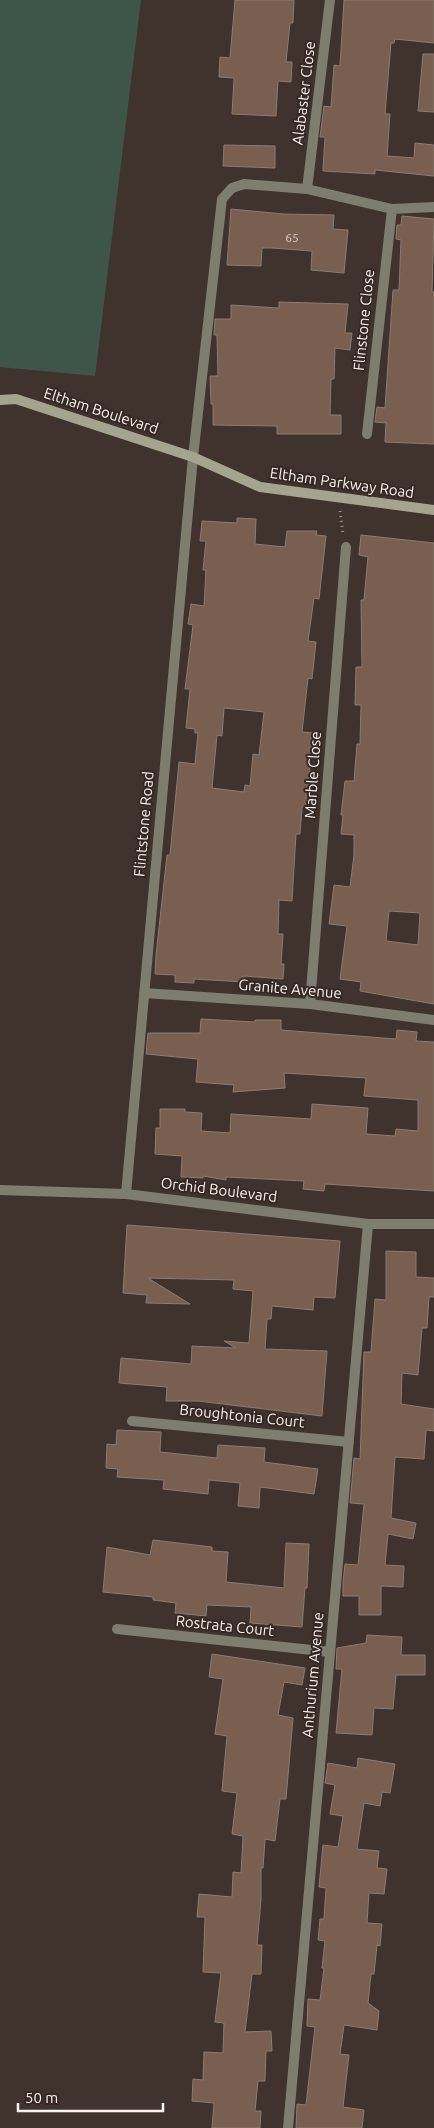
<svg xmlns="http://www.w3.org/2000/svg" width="434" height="2128" font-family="Ubuntu,sans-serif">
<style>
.green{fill:#3d5649}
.building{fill:#795f4f;stroke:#897c74;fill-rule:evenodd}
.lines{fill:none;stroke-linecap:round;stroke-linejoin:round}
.path{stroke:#a29793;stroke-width:3;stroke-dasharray:1 4;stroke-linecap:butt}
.street{stroke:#7d7d70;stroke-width:10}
.secondary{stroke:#a5a48f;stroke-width:10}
.labels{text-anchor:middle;stroke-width:4;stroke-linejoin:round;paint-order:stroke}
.number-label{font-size:12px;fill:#dacdc7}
.street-label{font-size:15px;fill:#faf2ef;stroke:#362924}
</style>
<rect width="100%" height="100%" fill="#40332e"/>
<path class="green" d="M0,0h141l-46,376 -95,-9z"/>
<path class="building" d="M235,0h59l-1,23h-3l-4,39h6l-1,20 -13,-1 -2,35 -44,-2 2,-36 -15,-1 1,-20 10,1z
M344,0h90v43l-39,-4 -1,4h-3l-6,71h5l-3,42 27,2 1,-15 19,2v31l-59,-6v4l-52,-3 2,-34h-5l4,-31 7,1 3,-42 6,1z
M423,54h11v58l-16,-1z
M224,145l51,1v22l-52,-2z
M231,209l52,5 51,1 -1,14 15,1 -4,43 -33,-3 1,-19 -40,-3h-10l-1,18 -34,-1z
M402,216l32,3 -2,73h2v152l-49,-2 1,-19 -11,-1 2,-15 8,1 8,-118h6l2,-50 -5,-1 1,-14h4z
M279,302l69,2 -3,29h7l-2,17 -15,-2 -1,31h-3l-1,36h11v19h-64v-8l-64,-1v-21h-2l-1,-28h8l-1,-41h-3l1,-16h16v-14l48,3z
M237,518l19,1 -1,25 30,3 2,-16h30l-1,4 10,1 -7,63 -5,-1 -6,43 8,1 -4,37 -4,-1 -6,54 11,1 -7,74h-4l-2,27h-4l-4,67 -13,-1 -1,34h5l-2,30h3l-1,15 -39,-3v6l-50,-3v4l-19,-1v-7l-20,-1 1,-19 11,-100h3l9,-93 16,2 3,-31h-3v-4l-9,-1 4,-39h-5l8,-64 -5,-1 3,-20 13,2 2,-36h-3l3,-29h-6l2,-20 35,2zM224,708l40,4 -5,43 -6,-1 -3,32 -5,-1 -1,7 -32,-4 5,-53 5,1z
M361,535l73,8v461l-74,-13 1,-9 -21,-3 7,-53 -18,-2 5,-39 16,2 4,-32v-20l-13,-1 2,-19h-2l4,-34h9l3,-37h3l1,-39h-6l1,-38h6l-1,-67h3l4,-43 -9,-2zM389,911l31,2 -2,32 -32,-4z
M201,1019l54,3v-2h26v10l115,9 1,-9 20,2 -1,9 18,1v149l-109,-7 -1,7 -21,-2 1,-8 -78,-4v3l-23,-4v2l-22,-1 1,-21 -27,-2 1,-26h4v-19h25v3l17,1 -1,18 29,2 1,-19 80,5 1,-15 56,4 -2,26 29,2 1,-7 22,2v-31l-54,-4 2,-18 -82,-5 1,15 -52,4 1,-7 -38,-3 2,-23 -52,-5 2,-21h52z
M127,1225l213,16 -5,57 -21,-1 -1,13 -41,-4 -1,13h-4l-2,30 62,2 -5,65 -124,-15h-32l1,-14 -48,-4 2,-25 70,6 1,-18 44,2 -12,-7 25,2 4,-52 -20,-2 1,-9 -86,-2 42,26 -44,-1 1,-8 -24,-2z
M386,1251l30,1v25l18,1v19h-5l-2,31h-5l-4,47 -16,-2 -1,31 33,5v22l-8,-1 -2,29 -29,-2 -4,61 25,5 -3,16 -25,-5 -3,31 19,1 -1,21 -22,-1v29h-22v-19h-16v-13l2,-19 13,1 6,-61 -14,-1 4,-45 6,1 4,-107h7l4,-53 11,1z
M117,1430l44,2 -1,20 57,6 1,-13 47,3 -1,14 54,7 -4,25 -54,-7 -1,21 -21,-2 2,-23 -31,-3 -1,14 -45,-5 1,-9 -47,-3 1,-8 -12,-1 1,-24 9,1z
M153,1540l59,7v4l16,1 -2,30 58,6 2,-45 23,1 -2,44h-2l-3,39 -52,-4 1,-16 -44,-2 -1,11 -31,-3 1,-10 -23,-3v-3l-50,-5 4,-45 43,8z
M367,1635l35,2 -1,18h24v20h-29l-3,34 -19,-1 -2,27 -36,-2 6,-64h-6l1,-21 29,-5z
M212,1654l93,14 -3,17 -18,-3 -6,33 15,3 -7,81h-6l-5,42 -10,-2 -2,29h-2v32l-4,45h5l-1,29h-9l-7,58 26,-1 1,20h-6l-1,30h-7l-3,30h6l-1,17h-48l2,-25 -22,-2 1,-22 10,1 1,-28 19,1 1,-30 -9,-1 6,-49 -18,-1 2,-55h-8l2,-23 33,3 1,-25 8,1 2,-37 -11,-2 5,-41 -15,-2 5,-55 -12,-2 8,-55 -14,-2z
M358,1758l37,6 -5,29 -8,-1 -2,14 -16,-3 -7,46 22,2 -2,17 10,1 -3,25 -15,-1 -2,30 15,1 -2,22 -3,-1 -3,29h-3l-3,29 11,8 -2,19 -33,-5 -4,29 9,1 -6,52 21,3 -2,18h-66l1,-24 9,1 9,-78 -8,-1 1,-27 12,1 4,-32h-2l3,-27 -7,-1 2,-21h4l2,-31 -7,-1 4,-42 15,2 5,-31 -13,-2 5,-29 -10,-2 3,-20 29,5z"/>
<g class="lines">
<path class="path" d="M340,511l3,23"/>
<path class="street" d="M307,189l23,-189
M367,434l25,-225
M144,993l166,11 124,16
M310,1004l36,-457
M0,1190l126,4 242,30h66
M126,1194l67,-737 29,-258 10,-11 12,-4 63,5 85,20 42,-2
M132,1421l217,21
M117,1629l213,23
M288,2128l80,-904"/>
<path class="secondary" d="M0,400l16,-1 177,58 67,30 174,23"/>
</g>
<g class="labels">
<g class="number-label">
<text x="292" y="242">65</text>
</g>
<g class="street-label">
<text transform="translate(304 93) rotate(-83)" y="5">Alabaster Close</text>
<text transform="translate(364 320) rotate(-84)" y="5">Flinstone Close</text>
<text transform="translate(101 411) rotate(18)" y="5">Eltham Boulevard</text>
<text transform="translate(342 483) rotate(8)" y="5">Eltham Parkway Road</text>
<text transform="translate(313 775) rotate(-86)" y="5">Marble Close</text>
<text transform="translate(144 824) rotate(-85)" y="5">Flintstone Road</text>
<text transform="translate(290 989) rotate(5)" y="5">Granite Avenue</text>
<text transform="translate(219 1190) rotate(7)" y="5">Orchid Boulevard</text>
<text transform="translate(242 1416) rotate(6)" y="5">Broughtonia Court</text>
<text transform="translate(225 1626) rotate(6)" y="5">Rostrata Court</text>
<text transform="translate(313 1675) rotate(-85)" y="5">Anthurium Avenue</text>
</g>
</g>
<path d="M18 2103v8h145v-8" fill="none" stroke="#faf2ef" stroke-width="2.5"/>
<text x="25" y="2103" font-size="15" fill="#faf2ef" stroke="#362924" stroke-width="4" paint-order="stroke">50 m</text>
</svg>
